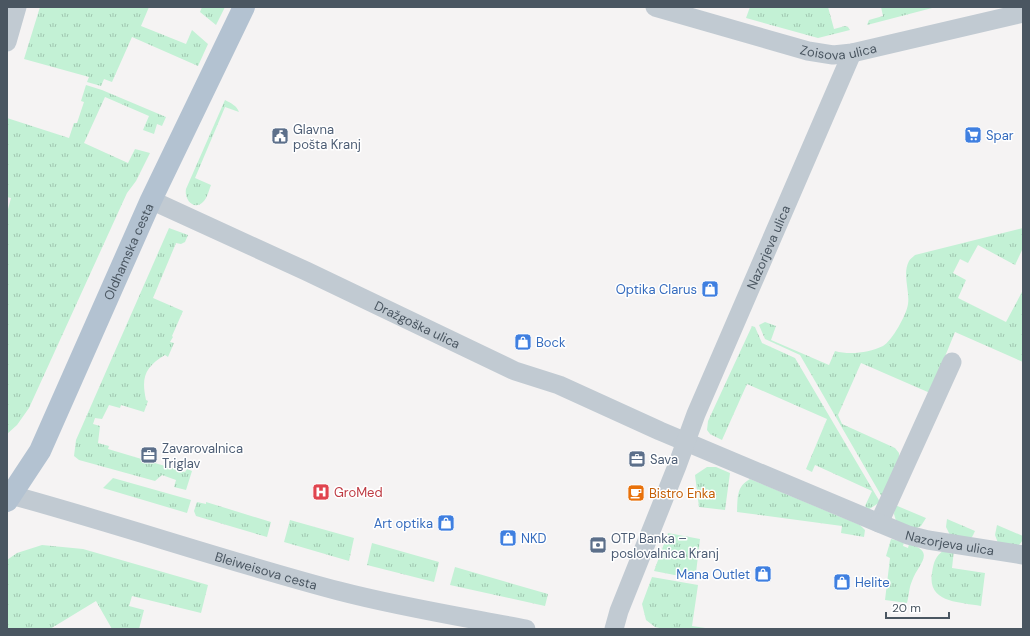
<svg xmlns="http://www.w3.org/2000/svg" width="1030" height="636" font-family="'DM Sans',sans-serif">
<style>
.grass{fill:url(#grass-tufts)}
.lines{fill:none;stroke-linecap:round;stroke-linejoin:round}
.street{stroke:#c1cad2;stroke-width:19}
.primary{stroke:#b3c2d1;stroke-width:22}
.labels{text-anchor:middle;stroke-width:3;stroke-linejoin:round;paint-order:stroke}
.street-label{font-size:13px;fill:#4a5661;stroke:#fff}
.service-label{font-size:13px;fill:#4e5e75;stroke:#fff;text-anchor:start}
.shop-label{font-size:13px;fill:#366cbe;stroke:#fff;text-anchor:start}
.health-label{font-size:13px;fill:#be3a42;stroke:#fff;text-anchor:start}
.food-label{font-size:13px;fill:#c56008;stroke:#fff;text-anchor:start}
</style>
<defs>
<pattern id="grass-tufts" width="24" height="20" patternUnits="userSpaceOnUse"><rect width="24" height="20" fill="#c3f1d5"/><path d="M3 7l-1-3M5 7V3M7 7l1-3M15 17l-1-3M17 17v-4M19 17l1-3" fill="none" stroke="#a0c6b0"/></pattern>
</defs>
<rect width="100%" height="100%" fill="#f5f3f3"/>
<path class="grass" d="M40,7h109l-8,19 45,18 6,-14 16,14 -10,22 -66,-29 -20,45 -8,-3 -3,7 -14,-4 2,-5 -65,-18z
M202,7h23l-9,18 -16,-13z
M750,7h78l6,22 11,-3 3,1 2,3 -32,8 -72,-20z
M881,7h55l-69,18 2,-5 14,-4z
M86,85l16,5 64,27 -4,9 -5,-2 -3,10 -11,-4 6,-14 -44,-19 -21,46 44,20 7,-14 15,4 -14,28 -9,12 -98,215 -12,17 -10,9v-221l4,-15 -4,-1v-79l62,20 5,-15h3l7,-21 -3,-1z
M225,100c6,3 12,6 14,12l-14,-5 -30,71 16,7c-2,5 -4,14 -8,17 -9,9 -19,-2 -17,-13z
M169,228l19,7 -3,7 -4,2 -5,-1 -23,55 30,13 -11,25 1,1 -3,5 4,1 -6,14 -3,-2c-20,12 -24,22 -19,45l2,1 -4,11 -23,-7 -1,3 -11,-3 -7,14 -7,-1 -2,6 7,2 -2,17 11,3 -1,3 77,23 2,-3 5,2 -6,19 -12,-3 2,-7 -14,-5 -7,6 -76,-21 -5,-4 2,-16z
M1023,228v20l-8,17 -37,-20 -10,18 -8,-4 -7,14 13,7 -8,18 48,24 17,-32v72l-68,-30 -25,61 -69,-30 -23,52 4,9 53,24 4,5v4l-17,40 -82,-142 -35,-16 -6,-14 6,-3 11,4 -5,14 58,25 6,-14c14,4 34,2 48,-5 9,-5 24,-32 25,-42 2,-13 -6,-30 1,-43 1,-2 4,-4 6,-6z
M752,326l3,1 7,16 33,15 85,144 -12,8 -3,-4 7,-15 -57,-26 -3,7 -6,-3 21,-50 -80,-35 -25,56 -12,-6 -3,-4 1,-9z
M707,467h9l14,6 -5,37 -26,-3 -4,-32z
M113,478l78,22 -4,13 -84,-25z
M750,479l110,46 5,5 -1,7 -23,-4 1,-7 -105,-14c1,-15 -1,-25 13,-33z
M197,502l9,2v-2l65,20 -4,15 -71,-21 -2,-5z
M895,505l31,13 -5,8 -8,4 -16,-6 -3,-10z
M947,519l28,12 -3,6 -6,4 -16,-6 -4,-8z
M290,520l64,18 -5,23 -65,-19z
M997,525l26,11c0,7 -4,9 -10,13l-15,-6 -3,-8z
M668,533l32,6 -4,34 -6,5 -36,-7z
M891,539l13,3 -1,4 5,2 1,-4c28,8 9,20 3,37 -3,6 -3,15 -5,22l-22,-3 5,-42 -4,-2z
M372,543l67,19 -5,20 -67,-17z
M42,545l41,4 125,36 -7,28 -69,-17 -3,10 15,4 -5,19h-27l-16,-28 -46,28h-43v-69l10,-7z
M944,550h10l-2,18 33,5 -4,33c-21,-4 -54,-3 -49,-33 2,-12 3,-16 12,-23z
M455,567l93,27 -3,12 -95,-21z
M652,577l46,8 -6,41 20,3h-48l-9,-2 -9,-7 -4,-16z"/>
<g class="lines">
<g class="street">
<path id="s1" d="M655,7l153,44 25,4 19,-2 171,-40"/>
<path d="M7,42l10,-35"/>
<path id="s2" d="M151,200l155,71 209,100 44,14 101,46 219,92 73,-161"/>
<path id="s3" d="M11,495c110,30 218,67 328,96 61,16 124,26 187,38"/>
<path id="s4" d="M879,523l29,12 20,5 95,15"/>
<path id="s5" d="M614,629l5,-18 58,-145 19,-52 156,-361"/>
</g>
<path class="primary" id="s6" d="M7,501l33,-50 111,-251 93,-193"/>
</g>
<defs>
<g id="supermarket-square" transform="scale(0.9)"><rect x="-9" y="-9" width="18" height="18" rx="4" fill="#3f7fe0" stroke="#fff"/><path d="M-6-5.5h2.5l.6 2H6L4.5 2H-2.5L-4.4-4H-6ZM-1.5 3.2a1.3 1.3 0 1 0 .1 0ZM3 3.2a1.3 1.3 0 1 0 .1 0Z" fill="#fff"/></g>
<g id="civic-square" transform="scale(0.9)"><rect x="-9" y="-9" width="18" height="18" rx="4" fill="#5c6f8a" stroke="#fff"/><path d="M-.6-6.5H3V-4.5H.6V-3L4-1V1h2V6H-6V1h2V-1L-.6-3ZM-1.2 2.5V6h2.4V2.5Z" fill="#fff"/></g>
<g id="shop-square" transform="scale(0.9)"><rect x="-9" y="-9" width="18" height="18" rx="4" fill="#3f7fe0" stroke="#fff"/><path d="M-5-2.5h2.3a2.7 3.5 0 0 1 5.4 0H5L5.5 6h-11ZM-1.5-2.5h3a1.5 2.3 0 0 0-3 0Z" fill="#fff"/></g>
<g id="office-square" transform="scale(0.9)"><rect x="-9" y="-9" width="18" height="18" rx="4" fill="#5c6f8a" stroke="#fff"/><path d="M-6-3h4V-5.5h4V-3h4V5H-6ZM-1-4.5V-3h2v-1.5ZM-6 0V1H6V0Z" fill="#fff"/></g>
<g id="hospital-square" transform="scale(0.9)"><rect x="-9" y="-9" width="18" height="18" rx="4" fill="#e0444e" stroke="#fff"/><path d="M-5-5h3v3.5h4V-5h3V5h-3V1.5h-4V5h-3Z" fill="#fff"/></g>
<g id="cafe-square" transform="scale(0.9)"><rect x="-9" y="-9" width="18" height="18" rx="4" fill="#e8710a" stroke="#fff"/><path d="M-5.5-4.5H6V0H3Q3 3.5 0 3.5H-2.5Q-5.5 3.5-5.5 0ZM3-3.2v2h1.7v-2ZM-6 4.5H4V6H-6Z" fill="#fff"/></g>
<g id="bank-square" transform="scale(0.9)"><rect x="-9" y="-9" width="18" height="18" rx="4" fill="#5c6f8a" stroke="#fff"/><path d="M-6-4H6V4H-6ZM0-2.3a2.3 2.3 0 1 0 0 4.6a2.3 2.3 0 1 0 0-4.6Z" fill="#fff"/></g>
</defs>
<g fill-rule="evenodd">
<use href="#supermarket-square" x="973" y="135"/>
<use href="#civic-square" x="280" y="136"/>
<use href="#shop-square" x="710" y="289"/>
<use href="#shop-square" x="523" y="342"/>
<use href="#office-square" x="149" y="455"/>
<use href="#office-square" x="637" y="459"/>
<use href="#hospital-square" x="321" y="492"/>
<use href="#cafe-square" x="636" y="493"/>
<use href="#shop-square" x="446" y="523"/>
<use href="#shop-square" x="508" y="538"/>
<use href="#bank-square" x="598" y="545"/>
<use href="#shop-square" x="763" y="574"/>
<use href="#shop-square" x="842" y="582"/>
</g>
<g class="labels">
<g class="street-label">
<text dy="5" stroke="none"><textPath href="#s1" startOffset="190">Zoisova ulica</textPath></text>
<text dy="5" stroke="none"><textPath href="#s5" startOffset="412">Nazorjeva ulica</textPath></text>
<text dy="5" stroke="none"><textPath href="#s6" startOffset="278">Oldhamska cesta</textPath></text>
<text dy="5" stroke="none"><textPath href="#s2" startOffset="294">Dražgoška ulica</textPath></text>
<text dy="5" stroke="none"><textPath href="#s4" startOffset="74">Nazorjeva ulica</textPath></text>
<text dy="5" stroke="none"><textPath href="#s3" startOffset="266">Bleiweisova cesta</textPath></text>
</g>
<g class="service-label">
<text x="293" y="134">Glavna<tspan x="293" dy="15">pošta Kranj</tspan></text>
<text x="162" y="453">Zavarovalnica<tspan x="162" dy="15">Triglav</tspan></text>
<text x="650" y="464">Sava</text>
<text x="611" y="543">OTP Banka –<tspan x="611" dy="15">poslovalnica Kranj</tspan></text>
</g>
<g class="shop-label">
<text x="986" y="140">Spar</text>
<text x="697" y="294" text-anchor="end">Optika Clarus</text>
<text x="536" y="347">Bock</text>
<text x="433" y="528" text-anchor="end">Art optika</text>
<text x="521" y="543">NKD</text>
<text x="750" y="579" text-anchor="end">Mana Outlet</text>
<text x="855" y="587">Helite</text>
</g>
<g class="health-label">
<text x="334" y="497">GroMed</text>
</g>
<g class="food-label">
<text x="649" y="498">Bistro Enka</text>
</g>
</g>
<rect width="1030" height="636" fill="none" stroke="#4a5661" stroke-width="16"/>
<path d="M886 612v6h63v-6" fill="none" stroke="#4a5661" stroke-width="2"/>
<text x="892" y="612" font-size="12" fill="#4a5661" stroke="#ffffff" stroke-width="3" paint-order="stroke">20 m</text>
</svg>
